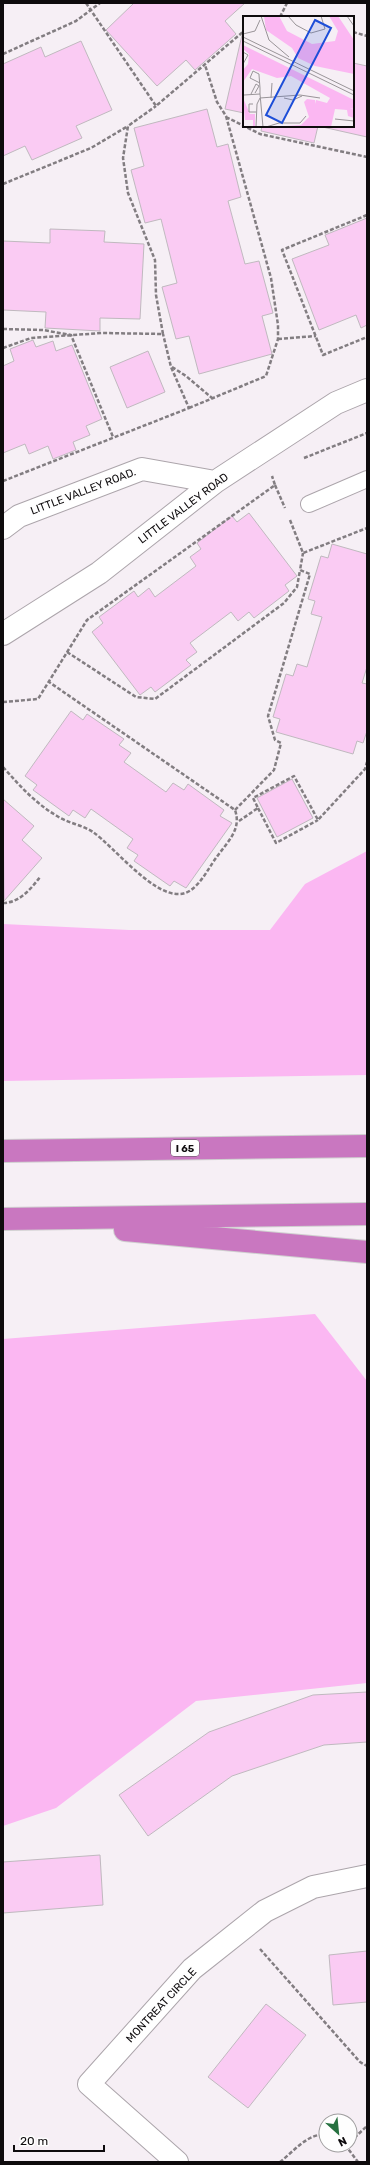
<svg xmlns="http://www.w3.org/2000/svg" width="370" height="2165" font-family="Rubik,sans-serif">
<style>
.green{fill:#fbb7f2}
.building{fill:#facbf3;stroke:#c0b9bf}
.lines{fill:none;stroke-linecap:round;stroke-linejoin:round}
.lane-casing{stroke:#aca5ab;stroke-width:18}
.street-casing{stroke:#aca5ab;stroke-width:24}
.highway-casing{stroke:#cfcecf;stroke-width:24}
.path{stroke:#827d81;stroke-width:2.5;stroke-dasharray:4 2;stroke-linecap:butt}
.lane{stroke:#fff;stroke-width:16}
.street{stroke:#fff;stroke-width:22}
.highway{stroke:#c977c0;stroke-width:22}
.labels{text-anchor:middle;stroke-width:4;stroke-linejoin:round;paint-order:stroke}
.shield{fill:#fefefe;stroke:#565455;stroke-width:1}
.shield-label{font-size:10px;font-weight:bold;fill:#0e0b0d}
.street-label{font-size:11px;fill:#0e0b0d;stroke:#fefefe}
.inset-road{fill:none;stroke:#999498;stroke-width:1}
.view{fill:#1d4ed8;fill-opacity:0.15;stroke:#1d4ed8;stroke-width:2}
.inset-edge{fill:none;stroke:#0e0b0d;stroke-width:2}
</style>
<rect width="100%" height="100%" fill="#f6eff5"/>
<path class="green" d="M367,851v224l-364,6v-157l126,6h141l35,-46z
M315,1314l52,67v302l-171,18 -140,107 -53,18v-487z"/>
<path class="building" d="M134,3h111l-20,18 11,13 -41,36 -9,-10 -29,26 -51,-56z
M242,35l2,1v77l-19,-4z
M81,41l31,69 -36,16 6,12 -50,22 -7,-14 -22,10v-92l38,-17 4,10z
M353,63l14,3v71l-49,-11 -4,17 -53,-12 1,-5h91z
M207,109l10,38 11,-3 13,53 -13,4 17,63 14,-3 14,52 -11,3 10,38 -73,20 -10,-38 -13,3 -14,-52 15,-4 -16,-64 -16,4 -14,-53 13,-4 -10,-38z
M367,218v107l-6,3 -5,-13 -37,15 -27,-71 37,-14 -4,-10z
M50,229l55,2 -1,11 40,2 -4,75 -40,-1v13l-55,-3 1,-16 -43,-2v-69l47,2z
M33,340l3,7 17,-6 3,10 16,-6 30,74 -16,7 4,9 -17,7 3,8 -23,9 -5,-13 -19,8 -4,-10 -22,9v-87l11,-5 -4,-12z
M148,351l17,41 -38,16 -17,-41z
M249,513l48,63 -12,9 4,6 -35,27 -5,-6 -11,9 -7,-9 -41,31 7,9 -11,8 5,5 -36,27 -4,-5 -11,8 -48,-63 11,-9 -4,-6 35,-26 4,6 11,-9 6,9 41,-31 -6,-9 11,-8 -4,-6 35,-27 5,6z
M332,544l35,10v113l-5,16 5,1v47l-4,12 -6,-2 -4,13 -77,-22 4,-13 -7,-2 13,-43 7,2 4,-12 10,3 15,-50 -11,-3 4,-13 -7,-2 13,-43 7,2z
M71,711l12,9 4,-6 37,25 -5,6 12,8 -7,9 42,30 7,-9 11,7 4,-6 36,26 -4,6 12,7 -46,65 -12,-7 -4,5 -36,-25 4,-6 -11,-7 6,-9 -42,-30 -6,9 -12,-8 -4,6 -36,-26 4,-5 -12,-9z
M292,779l21,39 -36,19 -20,-39z
M3,799l31,27 -12,14 20,18 -38,43z
M367,1692v50l-43,3 -92,31 -84,60 -29,-41 90,-63 104,-37z
M100,1855l3,50 -100,8v-51z
M367,1951v51l-34,3 -4,-50z
M266,2004l40,31 -58,73 -40,-31z"/>
<g class="lines">
<g class="lane-casing">
<path id="lane" d="M309,504l58,-25"/>
</g>
<g class="street-casing">
<path id="street" d="M3,528l16,-12 123,-47 73,13
M3,634l96,-61 116,-91 121,-79 31,-13
M177,2162l-88,-78 103,-115 73,-58 48,-24 54,-11"/>
</g>
<g class="highway-casing">
<path id="highway" d="M3,1151l364,-5
M3,1219l364,-5
M125,1230l242,22"/>
</g>
<path class="path" d="M86,3l70,103 88,-75
M280,17l7,-14
M353,32l14,4
M3,54l73,-33 24,-18
M226,117l34,17 107,23
M3,184l88,-36 37,-22
M367,215l-85,35 41,105 44,-18
M3,329l40,1 28,5 42,102
M278,339l38,-3
M3,348l28,-10 71,-5 61,1 -7,-39 -1,-35 -27,-67 -5,-35 5,-32 28,-20
M172,367l14,9 26,22
M189,408l77,-32 12,-37v-14l-7,-47 -45,-162 -9,-14 -12,-37
M304,458l63,-25
M3,481l186,-73 -18,-41 -8,-33
M275,485l10,23
M290,520l13,33 64,-25
M67,652l69,45 19,2 129,-96 13,-16 3,-17
M3,702l35,-3 49,-79 188,-135 -3,-9
M3,767c17,19 32,36 54,49 11,7 25,9 36,16 22,16 58,62 85,62 18,1 29,-24 38,-36 11,-16 26,-28 19,-48l-186,-128
M258,808l18,35 42,-23
M235,810l39,-40 7,-27 -6,-3 -7,-24 42,-142 -10,-4 3,-17
M239,821l19,-13 -5,-10 41,-22 24,44 47,-51 2,-7
M3,903c16,0 28,-14 37,-26
M260,1949l100,113 7,4
M350,2142l17,-16
M347,2145l-1,1 12,16
M280,2162c13,-10 29,-30 46,-27"/>
<use href="#lane" class="lane"/>
<use href="#street" class="street"/>
<use href="#highway" class="highway"/>
</g>
<g class="labels">
<rect class="shield" x="171" y="1140" width="28" height="16" rx="3"/>
<g class="shield-label">
<text x="185" y="1152">I 65</text>
</g>
<g class="street-label">
<text transform="translate(83 491) rotate(-21)" y="4">LITTLE VALLEY ROAD.</text>
<text transform="translate(183 508) rotate(-37)" y="4">LITTLE VALLEY ROAD</text>
<text transform="translate(161 2005) rotate(-47)" y="4">MONTREAT CIRCLE</text>
</g>
</g>
<g transform="translate(243 16)">
<rect width="111" height="111" fill="#f6eff5"/>
<path d="M21,0h15l8,15 25,13 23,-3 3,-10 -9,-15h9l16,24v34l-39,-8 -17,-8 -6,-10 -26,-18zM0,29l111,55v9l-4,-1 4,2v8l-6,-2 -1,-6 -12,-1 -4,18h-59l29,-2 8,-8 -5,-15 3,-3 8,1v4l1,-4 11,3 3,-5 -39,-22 -14,2 -25,-9 -9,13v-12l5,-6 1,-10 -6,-5zM0,82l7,16h5v13h-2v-7h-8z" fill="#fbb7f2"/>
<path class="inset-road" d="M18,0l8,24 20,17M45,0l8,9 15,8 14,-4 -4,-13M104,0l7,10M0,18l12,-3 5,-11M0,21l111,54M0,25l111,54M0,36l5,3 -5,9M17,67l-10,-5 3,-7 6,3v1l1,13v6M8,78l5,-10 3,2 -4,7M1,79l16,-1 3,33M28,82l1,-15M41,82l9,2 9,-4M10,88h-4v8h7M92,103l19,2M13,111l1,-23 3,-6 40,-3 20,3M23,111l13,-4h21l6,-7"/>
<path class="view" d="M72,4l16,8 -49,95 -16,-8z"/>
<rect width="111" height="111" class="inset-edge"/>
</g>
<rect width="370" height="2165" fill="none" stroke="#0e0b0d" stroke-width="8"/>
<g transform="translate(338 2133) rotate(153)"><circle r="19" fill="#fefefe" stroke="#9e9d9e"/>
<path d="M0-3L7 15L0 10L-7 15Z" fill="#277140"/>
<text y="-6" font-size="11" font-weight="bold" text-anchor="middle" fill="#0e0b0d">N</text>
</g>
<path d="M14 2145v6h90v-6" fill="none" stroke="#0e0b0d" stroke-width="2"/>
<text x="20" y="2145" font-size="12" fill="#0e0b0d" stroke="#fefefe" stroke-width="3" paint-order="stroke">20 m</text>
</svg>
